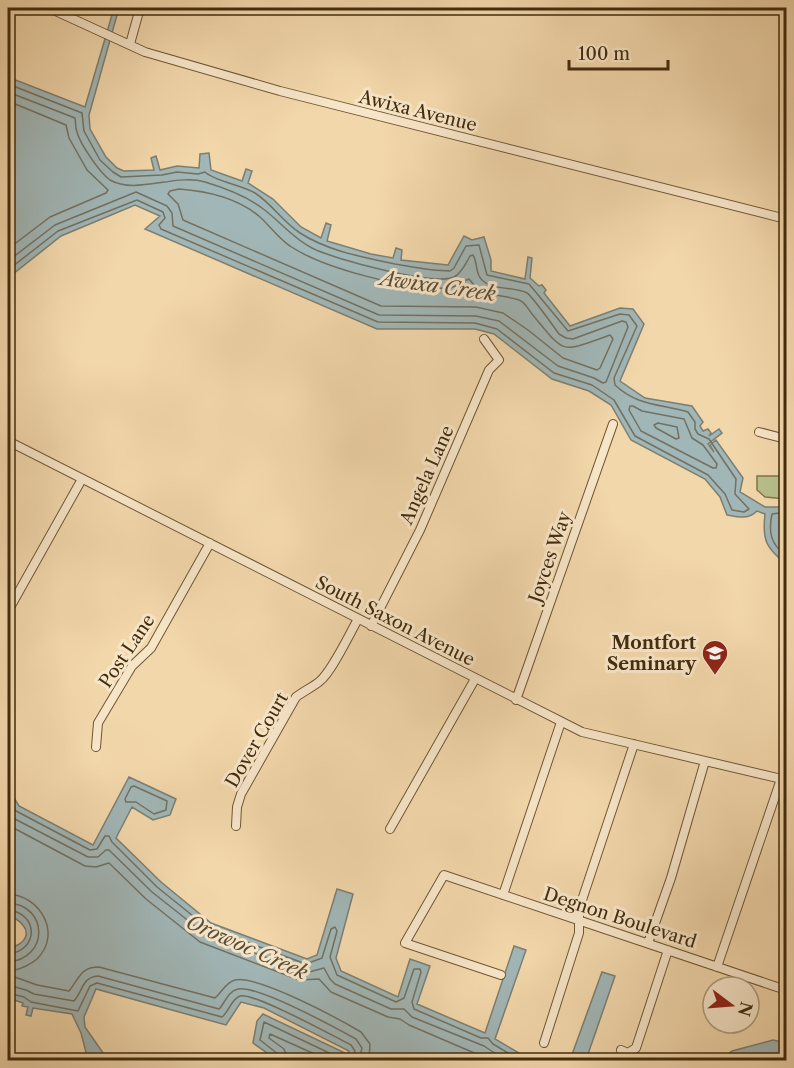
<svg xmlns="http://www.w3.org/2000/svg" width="794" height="1068" font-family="'Libre Caslon Text',serif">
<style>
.green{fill:#b8bf8b;stroke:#7d764c;stroke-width:1.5}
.water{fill:#a1b6b6;stroke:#7b7f72;stroke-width:1.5}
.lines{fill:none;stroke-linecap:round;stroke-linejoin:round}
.shore{stroke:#727162;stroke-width:1.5}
.street-casing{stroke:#6e5734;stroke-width:10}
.street{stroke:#f7e5c8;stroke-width:8}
.labels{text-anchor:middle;stroke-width:6;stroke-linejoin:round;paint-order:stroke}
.street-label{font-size:18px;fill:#422c0d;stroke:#f7e5c8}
.poi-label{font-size:18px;font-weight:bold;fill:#422c0d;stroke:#f7e5c8;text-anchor:end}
.water-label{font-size:20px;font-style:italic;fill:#5a4e37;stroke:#f7e5c8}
</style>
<rect width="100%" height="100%" fill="#f2d7ab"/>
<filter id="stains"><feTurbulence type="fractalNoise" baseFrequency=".00333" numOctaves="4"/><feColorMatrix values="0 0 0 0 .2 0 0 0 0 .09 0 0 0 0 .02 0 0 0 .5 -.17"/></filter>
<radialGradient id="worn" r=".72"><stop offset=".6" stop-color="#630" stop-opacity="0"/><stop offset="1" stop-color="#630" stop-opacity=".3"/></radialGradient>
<path class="green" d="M757,476h29v23l-21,-2 -8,-7z"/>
<path class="water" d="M114,8h5l-30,107 1,14 16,28 11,11 7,3 30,-1 -3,-12 5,-2 4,14 17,-4 22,2 1,-14 9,-1 2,17 31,11 4,-12 6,2 -4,12 25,16 28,28 20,11 5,-15 5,2 -4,16 44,13 22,4 3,-10 6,2 -1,10 47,5 16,-29 8,4 12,-3 7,23v11l34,8 3,-22 4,1 -2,20 9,8 3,-1 4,5 -2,3 26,33 50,-18 13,1 11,15 -24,57 25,17 47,8 11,16 -3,4 3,5 5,-2 3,4 -2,3 10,-7 3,4 -14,11 6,8 -4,-7 6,-5 27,38 -3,14 25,15h21v57c-20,-16 -24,-24 -21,-50l-8,-3c-9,9 -19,6 -30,4l-7,-18 -15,-18 -74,-39 -20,-35 -22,-14 -37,-12 -58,-45 -19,-5h-98l-232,-100 15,-13 -25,-11 -74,31 -53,42v-201l77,30z
M129,777l47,22 -6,16 -17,5 -21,-13 -16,31 45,44 50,41 96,36 10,-4 20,-66 16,5 -17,64 5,13 57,26 12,-38 20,7 -13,38 68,29 29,-87 12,4 -31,89 36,21h-254l-24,-17 4,-22 6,-7 84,40 2,-3 -85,-43 -23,-6 -15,23 -130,-36 -12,28 1,10 23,33h-20l-7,-27 -9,-19 -39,-6 -2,8 -5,-1 2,-8 -6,-1 1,-3 -15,-5v-49c4,-2 10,-3 14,-7 12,-12 -4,-23 -14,-27v-127l11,18 74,39z
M602,972l13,4 -29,84h-16z
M773,1040l13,3v13l-9,-3 -18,7h-39l12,-9z"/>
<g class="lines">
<path class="shore" d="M8,84l74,29 2,18 16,29 13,12 8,5 41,-2 15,-3 21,2 7,-2c9,9 37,13 50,21 17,11 28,29 45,40 28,18 62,24 95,31 18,3 36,7 55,7l4,-3 12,-22 13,-1 8,30 42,9 39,47 52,-17 9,1 8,11 -23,52 1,7c22,21 46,19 73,27l7,10v7l3,5 11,5 27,40 -1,15 14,15 -5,3 -12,-2 -7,-16 -17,-19 -73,-39 -21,-36 -22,-15 -38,-12 -57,-44 -22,-6 -97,-1 -217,-93 -2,-4 6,-7 -2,-6 -26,-12 -79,31 -50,39
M8,92l67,26c1,5 0,9 2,14 3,12 23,41 33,48 26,15 66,-7 95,2 20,6 40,13 57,26 18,13 30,30 50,40 21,11 122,38 142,29 7,-3 12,-14 16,-21l3,-1c5,8 2,19 9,25 11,11 33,6 45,13 5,3 27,34 32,41l7,4 7,1 49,-18 4,1 2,5 -22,55 -3,1 -9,-5 -36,-12 -59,-45 -23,-5 -97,-1 -206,-89 -1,-13 -5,-7 -31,-14 -81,33 -47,36
M8,101l58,24 3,13 18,32 21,20 -2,3 -56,24 -42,32
M179,189c28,2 59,9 81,28 10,9 19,22 30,29 34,23 118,44 159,42 8,-1 13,-7 20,-9 15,20 30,14 50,21 6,2 9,9 13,14 34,41 27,39 78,21l3,4 -13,29 -3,2 -34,-12 -35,-28 -25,-17 -27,-6 -95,-1 -198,-86 -5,-16 -10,-10 2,-3z
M633,406l9,5 42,8 8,19 11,7 14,19 -1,4h-3l-72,-37 -12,-21 1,-4z
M658,423l19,4 2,11 -3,1 -20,-11 -2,-3z
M786,512l-14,2c-4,19 -1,30 14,42
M134,786l33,15 -1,9 -12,4 -18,-12h-10l-1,-3 6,-12z
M8,799l8,12 74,39 7,-1 8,-13h4l3,6 45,45 51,41 98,36 16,-6 9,-29 4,-2 2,4 -7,26 7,18 59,27 8,-4 10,-29h6l1,3 -9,30 2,7 67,29h7l5,6 27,16
M8,813l5,5 75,39h10l8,-7h3l43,42 53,42 97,37 7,1 15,-4 6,11 5,5 56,25h13l8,8 72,29 21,14
M8,825l77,41 11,1 13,-4 37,36 54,43 99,38 20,-1 12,13 57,25 12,2 9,6 70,30 9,5
M8,894c31,1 55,39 29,65 -7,6 -17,10 -25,12v5l25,9 32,6c10,-12 11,-24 30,-24l116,31c7,-6 10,-15 20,-18 23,-5 104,39 126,52l9,12 -1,16
M8,903c41,2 41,56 0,59
M8,910c31,3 31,41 0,44
M8,985l18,5 8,4 40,7c9,-10 8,-24 24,-25l121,33c6,-6 9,-18 19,-20 19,-4 98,39 118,50l6,9 -3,12
M8,993l16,4 7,5 47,9 12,-25 7,-3 125,34c6,-4 10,-19 18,-21 14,-4 93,40 111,49l4,6 -4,7 -7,2 -80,-38 -4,18 18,14 2,6
M288,1060l-4,-11 -15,-11 1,-4 58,26"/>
<g class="street-casing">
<path id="street" d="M49,8l96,44 135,39 506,128
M130,44l10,-36
M759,432l27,7
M8,441l574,291 204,48
M8,611l74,-132
M371,626l49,-96 69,-160 10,-10 -15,-21
M8,657v5
M516,700l97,-276
M96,747l2,-24 34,-57 19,-18 59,-105
M236,826l1,-19 4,-13 55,-97c8,-6 17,-10 24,-16 12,-10 29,-46 38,-62
M390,829l85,-150
M503,895l58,-173
M648,943l23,-65 34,-117
M717,967l64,-188
M501,975l-96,-32 39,-68 342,115
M544,1043l35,-110v-24l55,-165
M621,1050l7,3 8,-5 32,-98"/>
</g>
<use href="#street" class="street"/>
</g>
<defs>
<g id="school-pin" transform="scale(1.35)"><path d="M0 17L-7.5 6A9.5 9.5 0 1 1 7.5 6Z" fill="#8f2418" stroke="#f7e5c8"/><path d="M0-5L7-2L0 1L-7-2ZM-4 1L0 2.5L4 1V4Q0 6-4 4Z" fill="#fff"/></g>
</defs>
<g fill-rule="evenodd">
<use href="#school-pin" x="715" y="653"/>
</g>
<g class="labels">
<g class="street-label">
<text transform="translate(418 111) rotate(14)" y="6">Awixa Avenue</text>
<text transform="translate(427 475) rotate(-66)" y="6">Angela Lane</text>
<text transform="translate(550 557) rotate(-71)" y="6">Joyces Way</text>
<text transform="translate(395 621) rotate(27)" y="6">South Saxon Avenue</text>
<text transform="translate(127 651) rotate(-56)" y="6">Post Lane</text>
<text transform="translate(257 740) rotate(-60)" y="6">Dover Court</text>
<text transform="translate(620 918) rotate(18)" y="6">Degnon Boulevard</text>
</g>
<g class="poi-label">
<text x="696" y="649">Montfort<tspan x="696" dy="21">Seminary</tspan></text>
</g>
<g class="water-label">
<text transform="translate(438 286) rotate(8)" y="7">Awixa Creek</text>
<text transform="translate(247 947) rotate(24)" y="7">Orowoc Creek</text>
</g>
</g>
<rect width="794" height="1068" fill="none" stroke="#f2d7ab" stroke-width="30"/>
<rect x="9" y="9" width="776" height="1050" fill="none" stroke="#422c0d" stroke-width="3"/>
<rect x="15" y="15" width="764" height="1038" fill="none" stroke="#422c0d" stroke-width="1.5"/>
<g transform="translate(731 1005) rotate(106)"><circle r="28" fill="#f7e5c8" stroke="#af9b7d" stroke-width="1.5"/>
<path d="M0-4.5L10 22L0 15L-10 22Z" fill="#8f2418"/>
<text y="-9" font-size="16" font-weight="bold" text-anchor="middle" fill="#422c0d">N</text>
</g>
<path d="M569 60v9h99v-9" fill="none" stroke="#422c0d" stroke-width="3"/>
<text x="578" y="60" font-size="18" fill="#422c0d" stroke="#f7e5c8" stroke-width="4.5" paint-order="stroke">100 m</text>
<rect width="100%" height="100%" filter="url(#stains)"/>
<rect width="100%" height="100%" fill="url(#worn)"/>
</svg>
